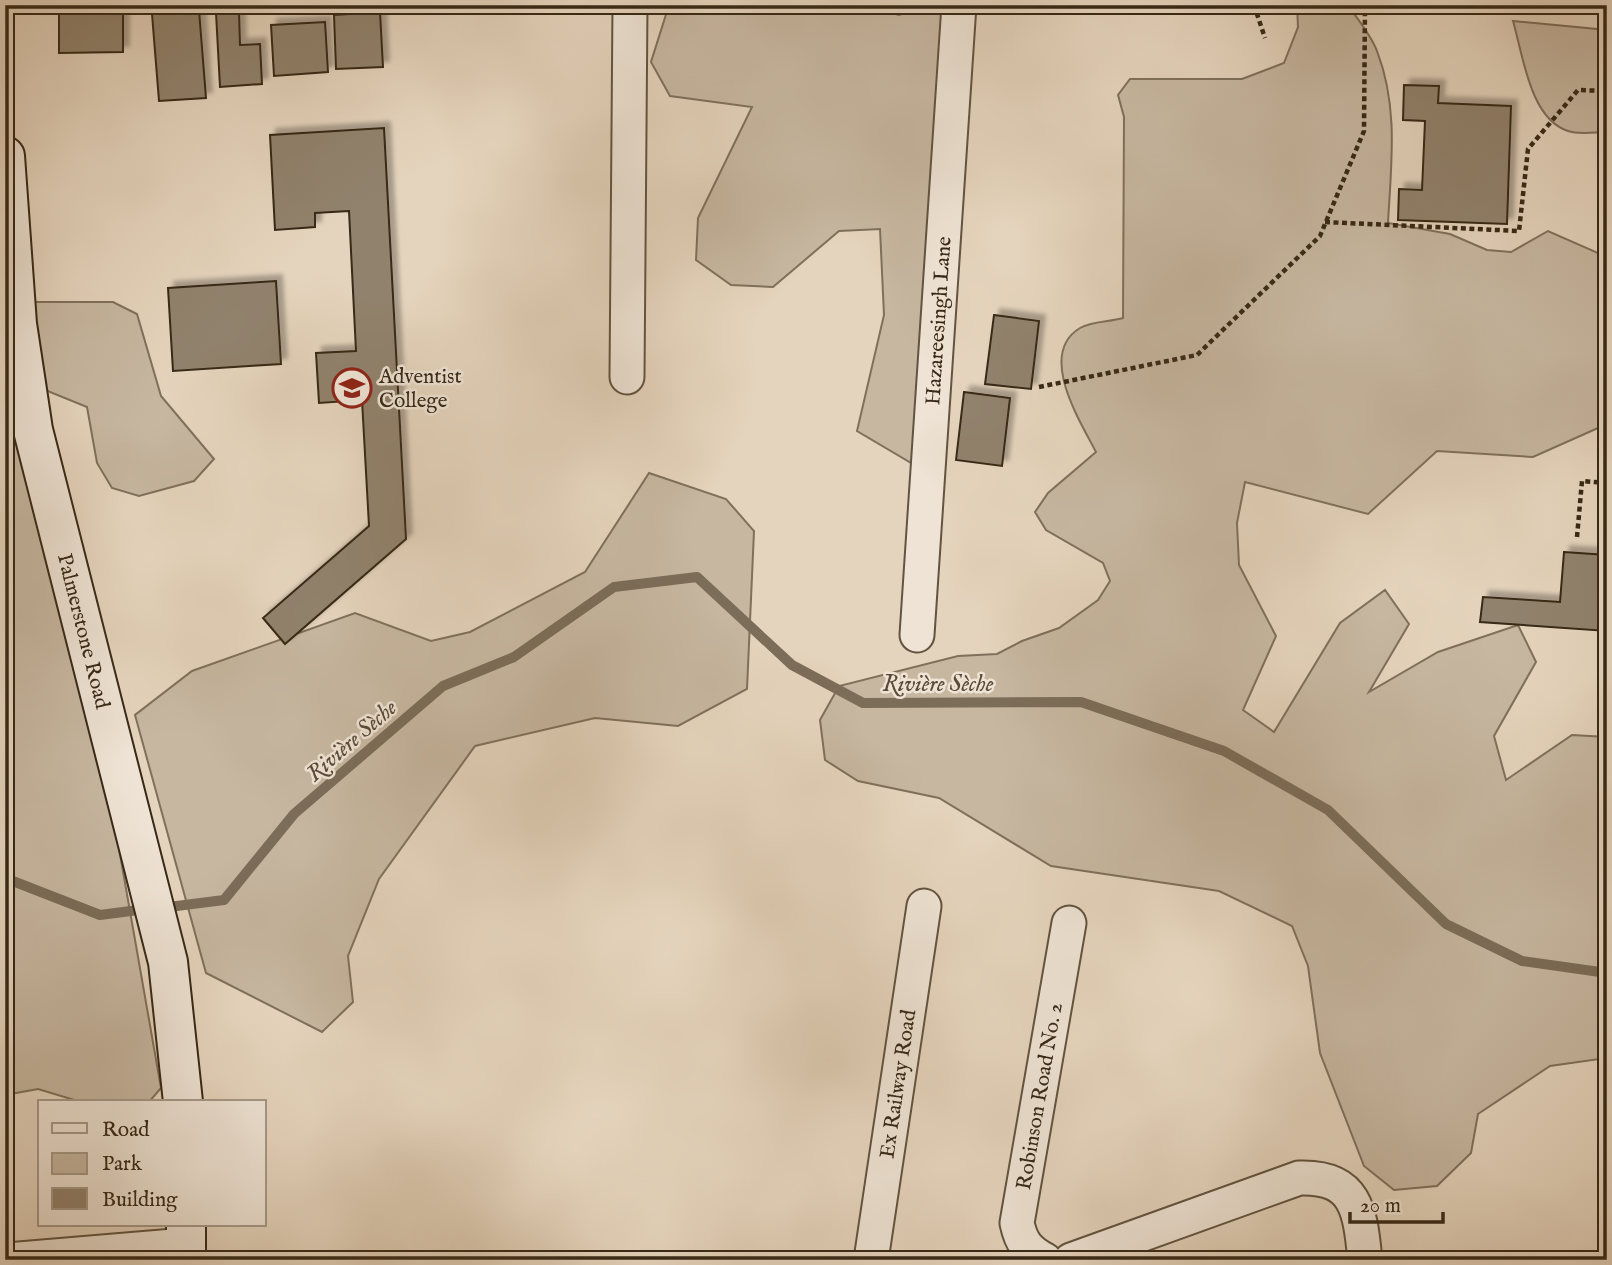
<svg xmlns="http://www.w3.org/2000/svg" width="1612" height="1265" font-family="'IM FELL English',serif">
<style>
.green{fill:#c7b7a1;stroke:#7f705c;stroke-width:2}
.lines{fill:none;stroke-linecap:round;stroke-linejoin:round}
.stream{stroke:#7c6d59;stroke-width:10}
.building{fill:#91826d;stroke:#372917;stroke-width:2;filter:url(#shadow)}
.minor-casing{stroke:#625440;stroke-width:37}
.secondary-casing{stroke:#372917;stroke-width:42}
.path{stroke:#372917;stroke-width:4.5;stroke-dasharray:5 3.5;stroke-linecap:butt}
.minor{stroke:#eee3d4;stroke-width:33}
.secondary{stroke:#eee3d4;stroke-width:38}
.labels{text-anchor:middle;stroke-width:5;stroke-linejoin:round;paint-order:stroke}
.street-label{font-size:21px;fill:#372917;stroke:#eee3d4}
.poi-label{font-size:21px;fill:#372917;stroke:#eee3d4;text-anchor:start}
.water-label{font-size:23px;font-style:italic;fill:#5a4b38;stroke:#eee3d4}
</style>
<defs>
<filter id="shadow"><feDropShadow dx="6" dy="-6" stdDeviation="2" flood-color="#0004"/></filter>
</defs>
<rect width="100%" height="100%" fill="#e5d4bd"/>
<filter id="stains"><feTurbulence type="fractalNoise" baseFrequency=".00286" numOctaves="4"/><feColorMatrix values="0 0 0 0 .2 0 0 0 0 .09 0 0 0 0 .02 0 0 0 .5 -.17"/></filter>
<radialGradient id="worn" r=".72"><stop offset=".6" stop-color="#630" stop-opacity="0"/><stop offset="1" stop-color="#630" stop-opacity=".3"/></radialGradient>
<path class="green" d="M669,5h190l40,10 29,-10h45l-33,475 -83,-49 27,-116 -4,-86 -41,2 -66,56 -42,-2 -35,-25 2,-42 54,-111 -82,-11 -19,-34z
M1297,5h51c10,15 23,30 29,46 22,57 14,114 11,172l62,11 37,16 24,2 37,-21 59,26v167l-74,33 -96,-6 -69,63 -123,-32 -8,41 2,42 37,71 -33,74 31,22 66,-109 45,-33 24,34 -40,68 69,-40 80,-27 18,37 -42,74 12,44 66,-45 35,2v321l-57,8 -72,48 -7,39 -34,33 -43,4 -30,-24 -44,-113 -12,-87 -16,-40 -73,-35 -168,-25 -112,-68 -81,-17 -33,-21 -5,-40 19,-34 119,-30 39,-2 25,-13 37,-13 39,-28 12,-19 -7,-18 -57,-33 -11,-18 13,-19 48,-41c-16,-31 -59,-98 -16,-124 11,-7 30,-6 43,-10l1,-201 -6,-22 12,-16h112l42,-16 14,-36z
M1513,21l94,9v102c-12,0 -28,3 -39,-1 -38,-12 -45,-76 -55,-110z
M5,291l26,11h82l24,12 24,82 53,63 -20,22 -55,15 -27,-8 -15,-25 -10,-56 -49,-20 123,701 -12,14h-68l-43,-13 -33,6z
M649,473l77,26 28,32 -7,158 -69,37 -83,-8 -120,28 -96,133 -31,77 5,46 -31,30 -116,-59 -71,-258 57,-44 163,-58 76,28 39,-9 115,-60z"/>
<g class="lines">
<path class="stream" d="M5,878l95,37 46,-6
M161,908l63,-8 70,-86 149,-128 71,-29 100,-70 83,-10 95,88 71,38 218,-1 143,49 104,59 118,114 76,37 85,12"/>
</g>
<path class="building" d="M59,5h64v47l-64,1z
M199,10l7,88 -47,3 -7,-87z
M239,12l1,33 20,-1 2,40 -42,3 -4,-74z
M380,12l3,55 -47,2 -2,-54z
M325,22l3,50 -54,4 -3,-51z
M1404,85l35,1 -1,17 73,3 -4,118 -109,-4 1,-31 23,1 3,-69 -22,-1z
M384,128l22,411 -121,105 -22,-26 106,-92 -7,-126 -43,3 -3,-50 40,-2 -7,-140 -34,2v14l-40,3 -5,-95z
M276,281l5,83 -108,7 -5,-83z
M994,315l45,6 -8,68 -46,-5z
M964,392l46,6 -8,68 -46,-6z
M1564,552l43,3v76l-127,-9 3,-25 77,5z"/>
<g class="lines">
<g class="minor-casing">
<g id="minor">
<path d="M627,377l3,-372"/>
<path id="s1" d="M917,635l42,-630"/>
<path d="M7,1260l179,-15"/>
<path id="s2" d="M871,1260l53,-354"/>
<path id="s3" d="M1045,1260c-18,-10 -24,-18 -28,-37l52,-300"/>
<path d="M1071,1260l228,-82c58,-2 61,33 66,82"/>
</g>
</g>
<g class="secondary-casing">
<g id="secondary">
<path id="s4" d="M5,156l12,168 16,106 135,532 15,140"/>
<path d="M186,1225v35"/>
</g>
</g>
<path class="path" d="M1254,5l11,33
M1325,222l194,9 9,-82 50,-59 29,1
M1039,387l158,-32 123,-119 44,-105 1,-126
M1577,537l5,-56 25,2"/>
<use href="#minor" class="minor"/>
<use href="#secondary" class="secondary"/>
</g>
<defs>
<g id="school-ring" transform="scale(2.0125)"><circle r="9.5" fill="#eee3d4" stroke="#8f2418" stroke-width="1.5"/><path d="M0-5L7-2L0 1L-7-2ZM-4 1L0 2.5L4 1V4Q0 6-4 4Z" fill="#8f2418"/></g>
</defs>
<g fill-rule="evenodd">
<use href="#school-ring" x="352" y="388"/>
</g>
<g class="labels">
<g class="street-label">
<text dy="7" stroke="none"><textPath href="#s1" startOffset="315">Hazareesingh Lane</textPath></text>
<text dy="7" stroke="none"><textPath href="#s4" startOffset="483">Palmerstone Road</textPath></text>
<text dy="7" stroke="none"><textPath href="#s2" startOffset="178">Ex Railway Road</textPath></text>
<text dy="7" stroke="none"><textPath href="#s3" startOffset="177">Robinson Road No. 2</textPath></text>
</g>
<g class="poi-label">
<text x="379" y="383">Adventist<tspan x="379" dy="24">College</tspan></text>
</g>
<g class="water-label">
<text x="938" y="691">Rivière Sèche</text>
<text transform="translate(351 740) rotate(-41)" y="8">Rivière Sèche</text>
</g>
</g>
<rect width="1612" height="1265" fill="none" stroke="#e5d4bd" stroke-width="28"/>
<rect x="7" y="7" width="1598" height="1251" fill="none" stroke="#372917" stroke-width="3.5"/>
<rect x="14" y="14" width="1584" height="1237" fill="none" stroke="#372917" stroke-width="2"/>
<rect x="38" y="1100" width="228" height="126" fill="#eee3d4" stroke="#a59988" stroke-width="2"/>
<rect x="52" y="1123" width="35" height="10" fill="#eee3d4" stroke="#a59988" stroke-width="2"/>
<text x="102" y="1136" font-size="21" fill="#372917">Road</text>
<rect x="52" y="1153" width="35" height="21" fill="#c7b7a1" stroke="#a59988" stroke-width="2"/>
<text x="102" y="1170" font-size="21" fill="#372917">Park</text>
<rect x="52" y="1188" width="35" height="21" fill="#91826d" stroke="#a59988" stroke-width="2"/>
<text x="102" y="1206" font-size="21" fill="#372917">Building</text>
<path d="M1350 1212v10h93v-10" fill="none" stroke="#372917" stroke-width="3.5"/>
<text x="1360" y="1212" font-size="21" fill="#372917" stroke="#eee3d4" stroke-width="5" paint-order="stroke">20 m</text>
<rect width="100%" height="100%" filter="url(#stains)"/>
<rect width="100%" height="100%" fill="url(#worn)"/>
</svg>
